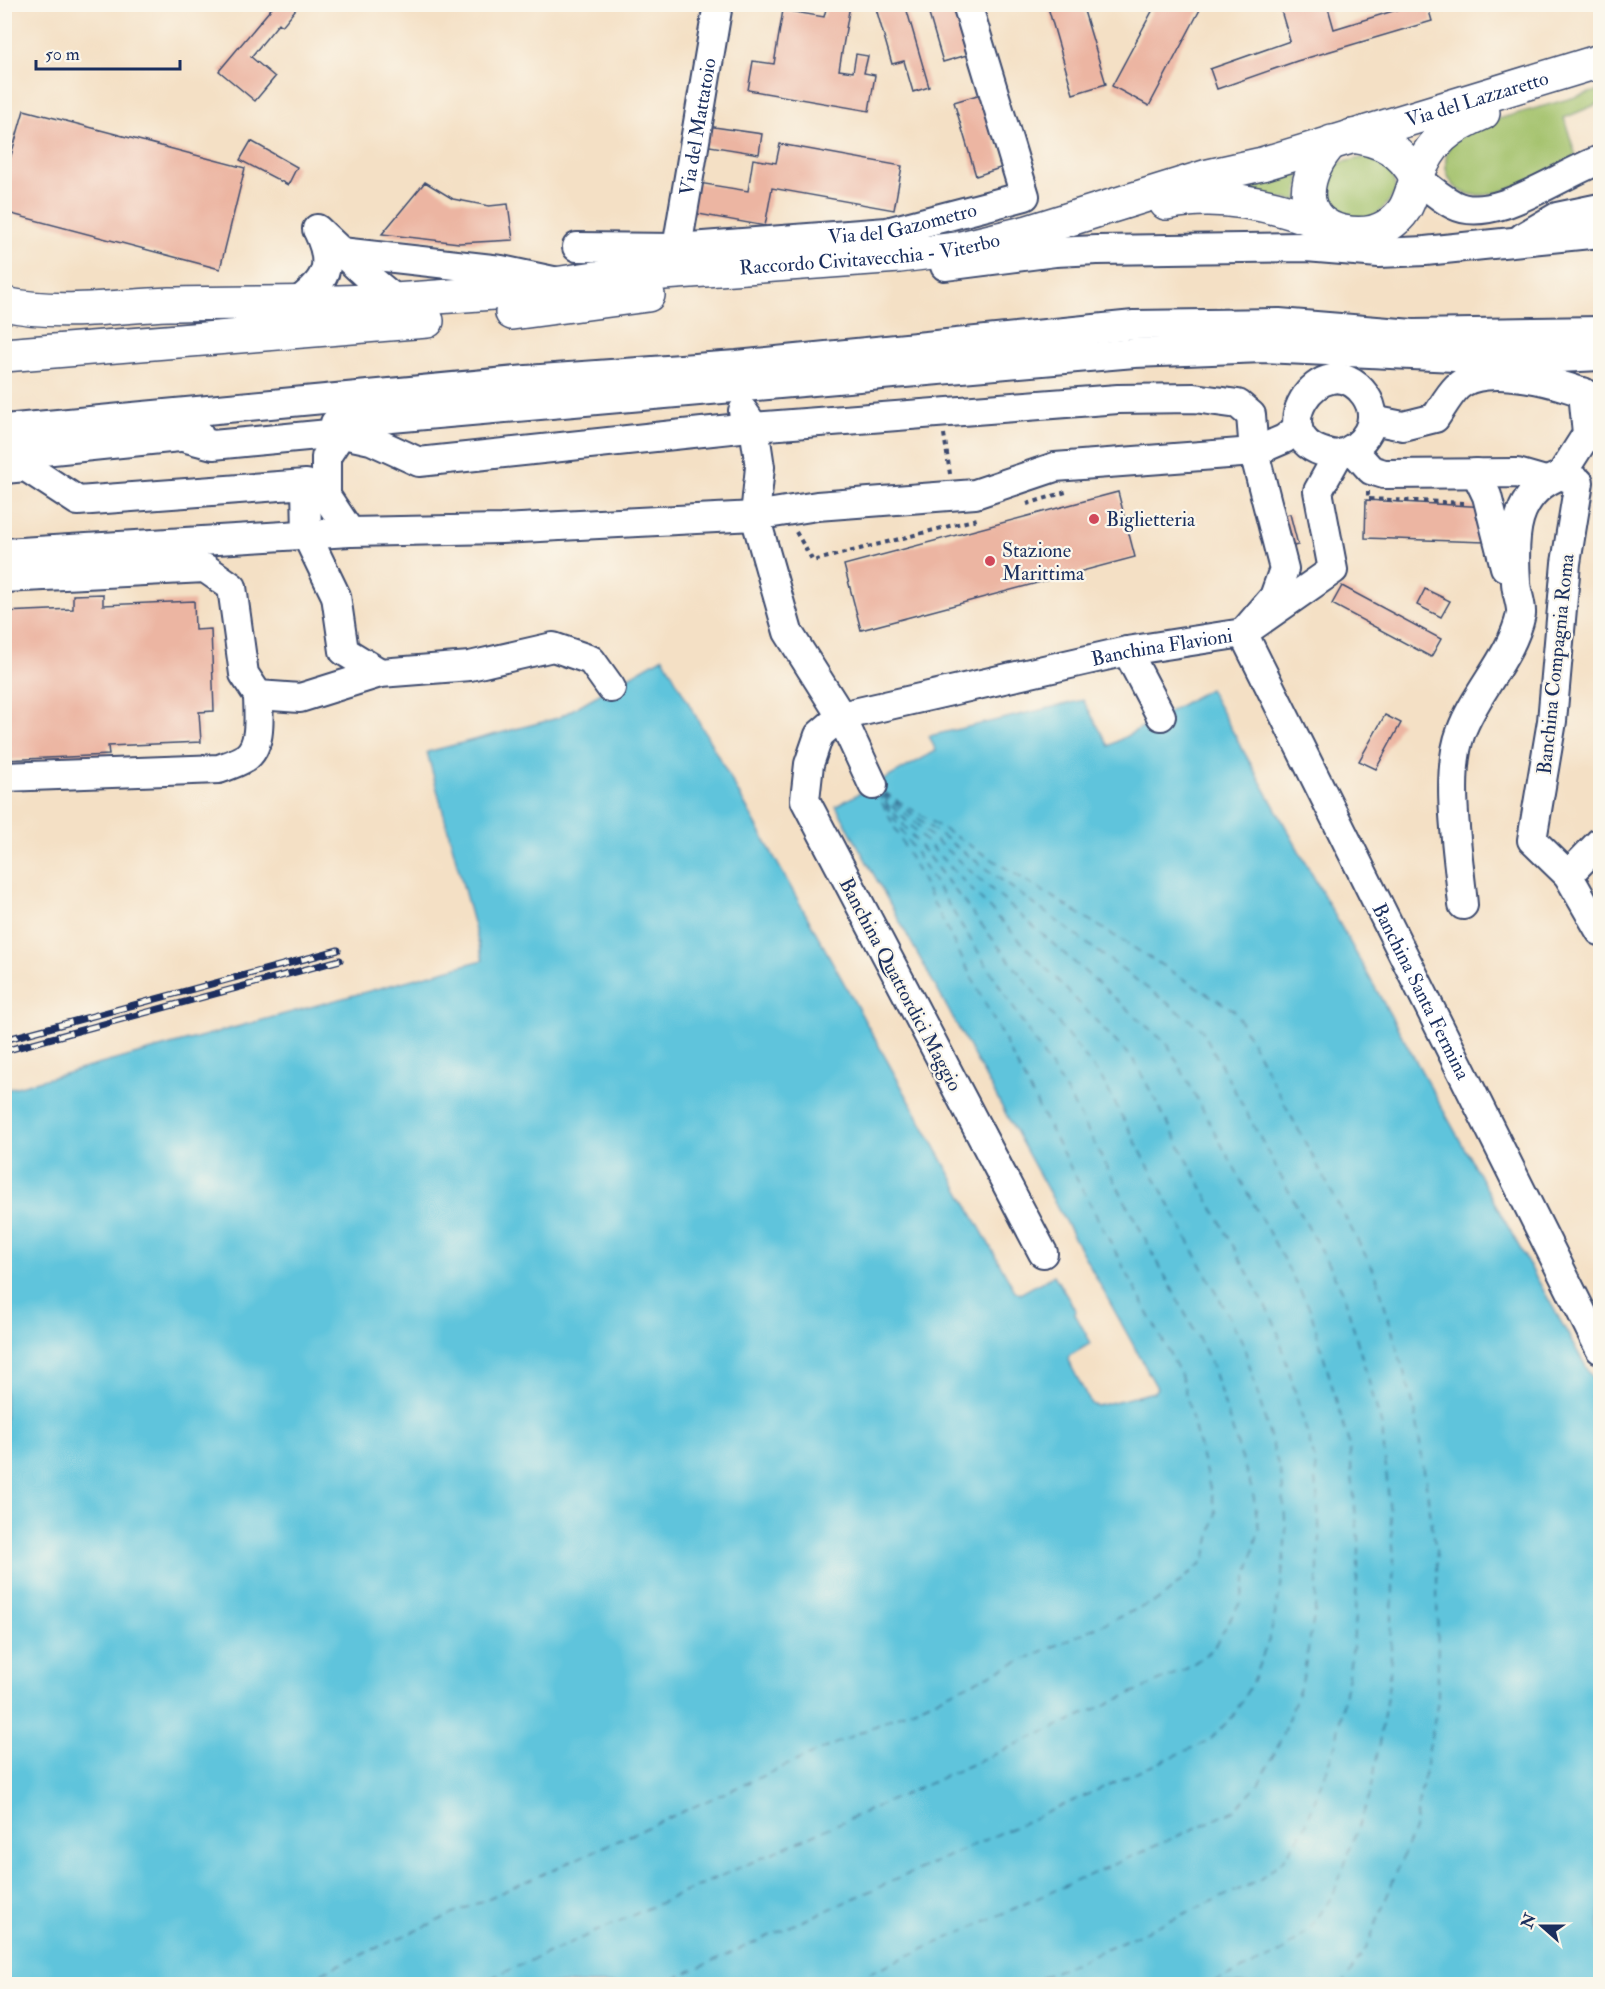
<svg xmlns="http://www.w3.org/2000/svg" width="1605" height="1989" font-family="'IM FELL Double Pica',serif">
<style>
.green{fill:#a0c068;stroke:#5e7863;stroke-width:1.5}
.water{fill:#5fc4dc;stroke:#3d7a9d;stroke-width:1.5}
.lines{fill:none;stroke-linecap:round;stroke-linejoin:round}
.ferry{stroke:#2f5c84;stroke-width:1.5;stroke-dasharray:8 6;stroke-linecap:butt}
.building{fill:#ecb5a2}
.minor-casing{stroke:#3c4a6d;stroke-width:32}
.major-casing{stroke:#3c4a6d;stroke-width:36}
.highway-casing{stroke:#3c4a6d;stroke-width:36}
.path{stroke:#3c4a6d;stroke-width:4;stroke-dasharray:4.5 4.5;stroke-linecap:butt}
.minor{stroke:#fff;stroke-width:28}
.major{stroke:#fff;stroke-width:33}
.highway{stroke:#fff;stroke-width:33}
.rail-casing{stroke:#1b2f5e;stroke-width:7}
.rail{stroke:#fbf7ec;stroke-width:4.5;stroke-dasharray:14;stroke-linecap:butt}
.poi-dot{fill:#d1495b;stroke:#fbf7ec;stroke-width:2}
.labels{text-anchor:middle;stroke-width:4.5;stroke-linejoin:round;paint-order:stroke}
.street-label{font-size:20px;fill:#1b2f5e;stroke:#fbf7ec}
.poi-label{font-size:20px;fill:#1b2f5e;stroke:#fbf7ec;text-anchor:start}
</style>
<rect width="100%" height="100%" fill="#fbf7ec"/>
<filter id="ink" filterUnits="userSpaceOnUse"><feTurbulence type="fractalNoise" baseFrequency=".0167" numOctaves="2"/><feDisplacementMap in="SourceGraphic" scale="12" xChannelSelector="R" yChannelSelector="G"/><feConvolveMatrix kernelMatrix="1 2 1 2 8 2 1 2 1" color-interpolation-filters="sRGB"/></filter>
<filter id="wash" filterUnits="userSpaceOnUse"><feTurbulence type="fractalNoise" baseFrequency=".008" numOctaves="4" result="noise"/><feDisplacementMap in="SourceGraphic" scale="24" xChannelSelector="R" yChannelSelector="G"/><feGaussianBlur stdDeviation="1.35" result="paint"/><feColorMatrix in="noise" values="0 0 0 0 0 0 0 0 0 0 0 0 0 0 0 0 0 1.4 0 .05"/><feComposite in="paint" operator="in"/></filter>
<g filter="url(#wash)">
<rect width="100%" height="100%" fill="#f4e0c5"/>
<path class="green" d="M1600,90v13l-36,15 12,38c-29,14 -99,61 -124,27 -9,-13 -7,-26 -2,-40l41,-22z
M1366,157l11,2 14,10 5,21c-8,15 -22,32 -42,31 -8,-1 -19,-8 -27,-12l-4,-30 11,-15z
M1301,166l-4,35 -79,-10z"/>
<path class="water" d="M663,657l352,634 5,3 34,-19 22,36 -1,3 16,29 -22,13 -1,4 23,44 6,2 57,-14 3,-4 -321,-582 100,-55 -7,-15 154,-36 26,46 100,-57 391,703v592h-1595v-894l478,-130 -56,-208 131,-34z"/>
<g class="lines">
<path class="ferry" d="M884,792l351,219 141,264 39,135 22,148 1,143 -24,128 -47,117 -24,38
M884,793l317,235 142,264 39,135 12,130 -4,121 -19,114 -37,101 -23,35 -29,24 -72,32
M883,794l285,251 142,264 39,135 10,105 -6,98 -17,96 -32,86 -20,30 -26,22 -231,103
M296,1984l866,-386 43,-38 11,-48 -35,-137 -141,-265 -161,-313
M478,1984l708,-315 26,-19 29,-49 18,-72 -6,-36 -43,-133 -141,-264 -189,-300
M661,1984l549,-244 23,-24 18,-31 19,-48 11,-50 5,-54 -4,-55 -39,-135 -141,-264 -221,-283
M844,1984l390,-173 25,-28 19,-37 24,-63 13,-72 5,-73 -5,-77 -39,-135 -141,-264 -253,-267"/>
</g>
<g id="blocks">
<path class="building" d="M275,4h25l-18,22 -3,-3 -28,34 24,20 -20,24 -36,-30z
M905,4l24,83 -16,5 -9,-31 -12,3 -17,-59z
M926,4h26l15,51 -24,7z
M1047,4h35l24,80 -33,10z
M1156,4h47l-54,102 -37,-20z
M1279,4h48l7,25 82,-25h11l5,17 -135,40 -80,28 -7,-20 80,-28z
M827,5h23l-11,65 14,2 3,-18 12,2 -4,17 11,2 -6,36 -121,-21 5,-29 21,3 9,-54 41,7z
M981,94l22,73 -27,9 -22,-74z
M24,110l221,58 -25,101 -216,-57v-32z
M707,126l55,8 -3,20 -56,-9z
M251,141l46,26 -9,18 -48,-25z
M780,144l122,22 -8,44 -122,-22 -7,38 -78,-14 6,-30 55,9 5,-32 23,4z
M425,182l28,17 36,7 19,-2 5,36 -54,3 -77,-9z
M1118,492l17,65 -274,73 -17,-65z
M1366,500l121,7 -2,35 -120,-4z
M1290,514l8,31 -28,7 -8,-31z
M1342,586l99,53 -10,18 -99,-53z
M1425,589l25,12 -9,16 -24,-12z
M103,594v11l91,-4 1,29 16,-1 3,82 -15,1 2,30 -93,4 1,9 -105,5v-148l69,-3v-14z
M1385,715l16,8 -25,46 -17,-8z"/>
</g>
</g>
<g filter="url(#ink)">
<use href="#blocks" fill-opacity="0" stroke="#3c4a6d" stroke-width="1.5"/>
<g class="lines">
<g class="minor-casing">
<g id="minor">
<path d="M1416,177c12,10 24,21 38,28 39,20 106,-31 146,-45"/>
<path d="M317,229l50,47 40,33"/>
<path d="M1523,237l34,-20 43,-9"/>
<path id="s1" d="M577,247l100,1 210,-16 138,-36 -58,-192"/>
<path id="s2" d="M677,248l41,-244"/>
<path d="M341,252l160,18 52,11"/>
<path d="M945,266l110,-14 42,-2 209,-3 73,6 46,-2 175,-18"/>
<path d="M295,304c31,-23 40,-37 23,-73"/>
<path d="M743,411l11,16 6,40 -5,49 33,116 53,84 32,69"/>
<path d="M1372,420l31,6 32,-8c7,-10 13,-22 22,-31 27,-27 113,-2 143,13"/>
<path d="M335,423l799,-70 129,-5 255,12 82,-4"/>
<path d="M348,423l-22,34v39l24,36"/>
<path d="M4,429l523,-49 210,-15 397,-40 145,-2 134,11 187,-3"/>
<path id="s3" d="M179,436l34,9 126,-12 32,7 48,22 321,-34 378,-29 76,-1 44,6 13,11 3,37 30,117 -10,28 -31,36 357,716"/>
<path d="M1353,450l18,20 13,4 133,-1 28,8"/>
<path d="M4,455l195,-20"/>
<path d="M4,469l22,-2 52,34 228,-17 1,52 29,60 8,55 36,22"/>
<path d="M1476,473l11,23 18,71"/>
<path d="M1561,475l18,7 -13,81 -14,158 -20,119 36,35 32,56"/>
<path d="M1561,475l26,-41 -4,-42"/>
<path d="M4,553l346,-21 151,-3 254,-13 62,-10 158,-12 80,-27 199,-15 30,-13 14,-11"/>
<path d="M4,578l201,-10 27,19 12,87 14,21 42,3 80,-25 90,-7 83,-19 38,13 20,28"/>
<path d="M1127,651l34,65"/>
<path d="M4,777l215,-8c8,-3 18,-6 26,-11 18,-12 13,-45 13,-63"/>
<path d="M1568,875l32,-33"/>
<path d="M1463,905c-4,-47 -19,-129 -2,-173 15,-41 51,-75 60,-118 1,-10 -5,-22 -5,-32 -3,-45 -3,-89 45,-107"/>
<path id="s4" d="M1043,1253l-238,-453 4,-36 10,-29 22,-19 286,-65 116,-18 90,-63 -15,-79 20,-36c26,-8 45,-34 27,-60 -41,-57 -114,50 -27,60"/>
</g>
</g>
<g class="major-casing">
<g id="major">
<path d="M1352,136c29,4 50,14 64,41"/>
<path d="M1332,142c-28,29 -39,78 11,90 15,3 31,2 44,-6 22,-14 22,-28 30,-49 13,-36 33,-50 66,-64"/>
<path d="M1166,203c54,-11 107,1 156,20"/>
<path id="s5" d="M395,300l98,-7 102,-15 304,-22 58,-7 71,-17 180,-56 54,-12 338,-103"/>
<path d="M512,313l136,-18"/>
</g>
</g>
<g class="highway-casing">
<path id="highway" d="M4,304c56,12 110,2 165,0 76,-2 151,0 226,-4
M4,355l423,-34"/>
</g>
<path class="path" d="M944,434l6,40
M1368,491v8l98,4
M1027,504l42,-13
M796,532l17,29 164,-42"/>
<use href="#minor" class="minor"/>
<use href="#major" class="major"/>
<use href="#highway" class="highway"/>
<g class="rail-casing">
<path id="rail" d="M4,1040l334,-90
M4,1051l336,-91"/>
</g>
<use href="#rail" class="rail"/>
</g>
</g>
<g class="poi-dot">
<circle cx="1094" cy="519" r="6"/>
<circle cx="990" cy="561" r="6"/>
</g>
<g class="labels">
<g class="street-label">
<text dy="7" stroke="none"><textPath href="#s5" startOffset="1106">Via del Lazzaretto</textPath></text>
<text dy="7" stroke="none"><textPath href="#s2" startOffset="123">Via del Mattatoio</textPath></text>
<text dy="7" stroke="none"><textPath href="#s1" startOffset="327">Via del Gazometro</textPath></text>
<text dy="7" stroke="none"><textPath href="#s5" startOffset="477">Raccordo Civitavecchia - Viterbo</textPath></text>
<text dy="7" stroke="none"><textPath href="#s4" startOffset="936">Banchina Flavioni</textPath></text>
<text transform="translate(1555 664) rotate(-84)" y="7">Banchina Compagnia Roma</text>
<text transform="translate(901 984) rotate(62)" y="7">Banchina Quattordici Maggio</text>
<text dy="7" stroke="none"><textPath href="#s3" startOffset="1722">Banchina Santa Fermina</textPath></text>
</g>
<g class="poi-label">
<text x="1106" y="526">Biglietteria</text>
<text x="1002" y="557">Stazione<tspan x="1002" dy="23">Marittima</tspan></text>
</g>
</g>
<rect width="1605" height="1989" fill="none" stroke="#fbf7ec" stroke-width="24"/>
<g transform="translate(1542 1926) rotate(291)" stroke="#fbf7ec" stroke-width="4.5" paint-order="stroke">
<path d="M0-4.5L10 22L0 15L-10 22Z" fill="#1b2f5e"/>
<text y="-9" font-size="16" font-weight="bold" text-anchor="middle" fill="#1b2f5e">N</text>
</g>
<path d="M36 60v9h144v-9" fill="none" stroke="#1b2f5e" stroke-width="3"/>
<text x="45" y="60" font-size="18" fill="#1b2f5e" stroke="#fbf7ec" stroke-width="4.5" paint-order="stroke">50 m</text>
</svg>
